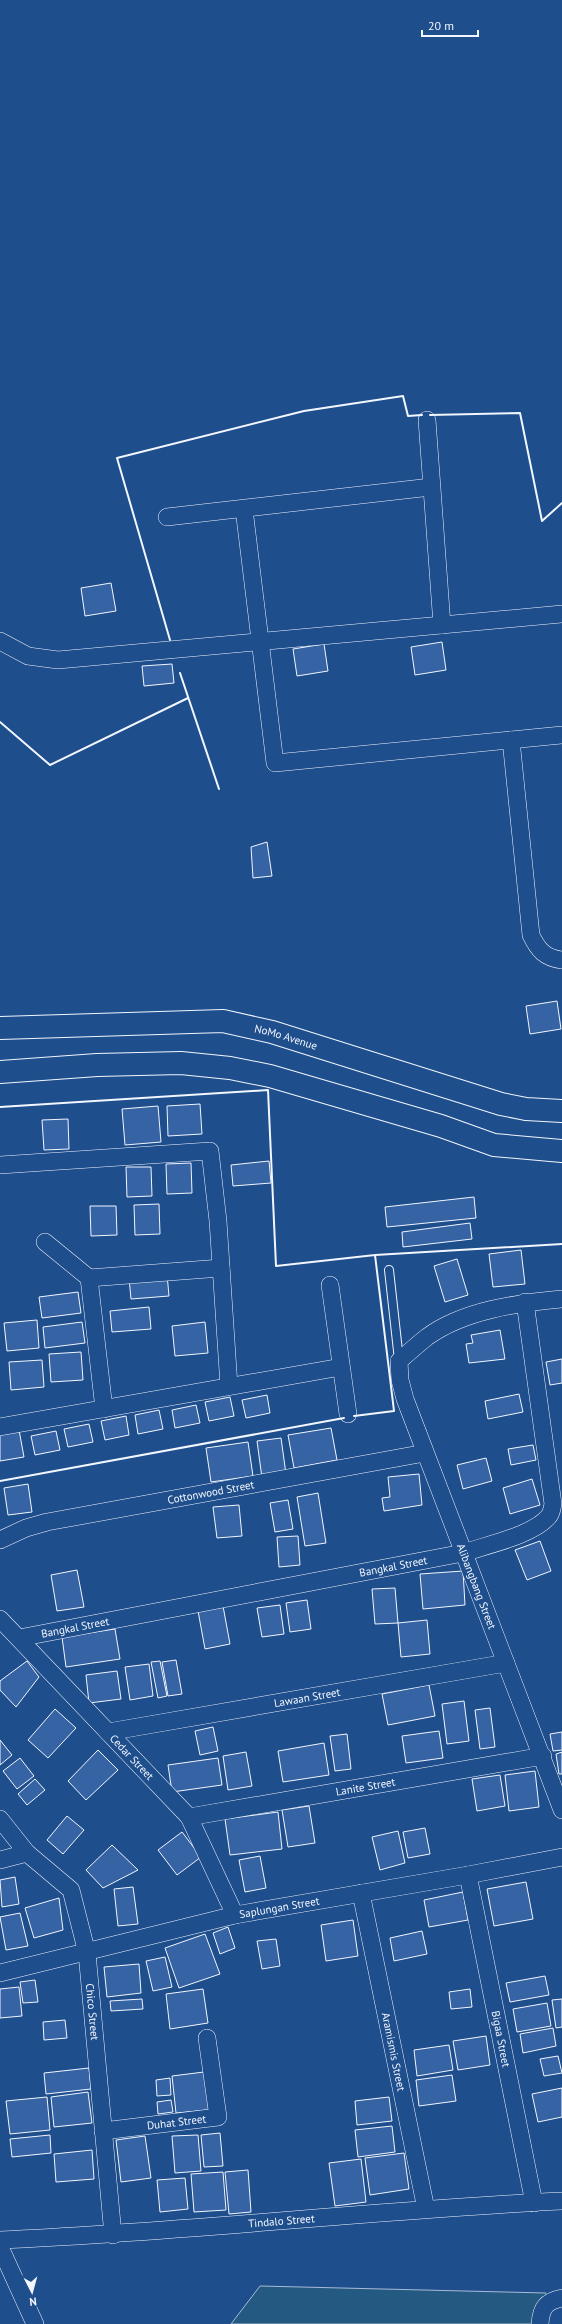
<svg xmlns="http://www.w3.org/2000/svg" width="562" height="2324" font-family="'PT Sans',sans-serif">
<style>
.green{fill:#245a82;stroke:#a8bbd7}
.building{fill:#3563a3;stroke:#f2f6ff}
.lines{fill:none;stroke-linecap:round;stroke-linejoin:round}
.service-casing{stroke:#f2f6ff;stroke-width:10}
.minor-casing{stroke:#f2f6ff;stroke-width:18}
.secondary-casing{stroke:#f2f6ff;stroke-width:24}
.service{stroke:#1f4e8c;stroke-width:8}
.minor{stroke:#1f4e8c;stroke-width:17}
.secondary{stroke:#1f4e8c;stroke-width:22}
.wall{stroke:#f2f6ff;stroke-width:2}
.labels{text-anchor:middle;stroke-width:3;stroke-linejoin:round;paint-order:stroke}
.street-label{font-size:11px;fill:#f2f6ff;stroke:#1f4e8c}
</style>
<rect width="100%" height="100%" fill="#1f4e8c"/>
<path class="green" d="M260,2286l286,7 -2,31h-313z"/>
<path class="building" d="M111,583l5,28 -31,5 -4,-28z
M442,642l4,28 -31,5 -4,-28z
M324,644l4,27 -31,5 -4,-27z
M172,664l2,19 -30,3 -2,-20z
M267,842l5,34 -19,2 -2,-31z
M557,1001l4,28 -31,5 -4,-28z
M200,1104l2,30 -34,2 -1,-30z
M158,1106l3,36 -36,3 -3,-36z
M68,1119l1,30 -25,1 -2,-30z
M269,1161l2,22 -38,3 -2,-21z
M191,1163l1,30 -25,1 -1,-30z
M126,1167h25l1,29 -25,1z
M474,1197l2,21 -89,9 -2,-20z
M159,1204l1,30 -25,1 -1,-30z
M90,1206h26l1,29 -26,1z
M470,1223l2,16 -69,8 -1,-15z
M521,1250l4,34 -32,3 -4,-33z
M457,1259l11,36 -23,7 -11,-36z
M167,1274l2,22 -38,3 -2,-21z
M78,1292l3,21 -39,5 -3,-21z
M149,1307l2,22 -39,3 -2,-21z
M37,1320l2,28 -32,3 -3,-28z
M82,1322l3,21 -40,5 -2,-21z
M205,1322l3,31 -33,3 -3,-30z
M500,1330l5,29 -36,4 -3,-19 7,-1 -2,-8z
M81,1352l2,28 -32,2 -2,-28z
M562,1359v24l-12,2 -4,-23z
M42,1360l2,27 -33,3 -2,-28z
M519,1394l4,18 -35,7 -3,-18z
M267,1395l3,18 -24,5 -4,-18z
M230,1397l4,19 -25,5 -4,-19z
M196,1405l4,18 -25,5 -3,-18z
M159,1410l4,19 -25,5 -3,-19z
M126,1416l3,19 -24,5 -4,-19z
M89,1424l4,18 -25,5 -4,-18z
M331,1428l6,32 -43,8 -6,-33z
M19,1430l5,27 -24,4v-28z
M56,1431l4,19 -25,5 -4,-19z
M281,1438l5,36 -24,4 -5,-37z
M248,1442l5,34 -42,6 -5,-34z
M533,1445l3,15 -25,5 -3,-16z
M486,1458l6,23 -29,8 -6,-24z
M419,1474l3,31 -38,6 -2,-13 8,-1 -2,-20z
M532,1479l8,26 -30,9 -7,-26z
M28,1484l4,28 -24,3 -4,-27z
M318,1493l8,50 -21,3 -8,-49z
M288,1500l5,29 -18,3 -5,-29z
M239,1505l3,31 -25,2 -4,-31z
M298,1536l2,29 -21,2 -2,-30z
M540,1541l11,30 -24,9 -12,-30z
M77,1570l7,37 -27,4 -6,-36z
M463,1571l2,34 -42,4 -3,-35z
M395,1588l3,35 -23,1 -3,-35z
M307,1600l4,29 -21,3 -4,-29z
M280,1605l4,29 -22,3 -5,-29z
M223,1606l7,38 -25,5 -7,-38z
M427,1620l3,34 -29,3 -3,-34z
M115,1629l5,30 -54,8 -4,-30z
M176,1660l6,34 -14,2 -6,-34z
M27,1661l12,16 -23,30 -16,-17v-9z
M160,1661l7,35 -9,2 -7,-36z
M149,1664l4,32 -23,4 -5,-33z
M117,1671l4,28 -32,4 -3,-28z
M429,1685l6,31 -47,9 -6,-31z
M464,1701l5,40 -22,3 -5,-40z
M490,1708l5,39 -15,2 -5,-39z
M55,1709l21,19 -28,30 -20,-18z
M213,1727l5,24 -18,4 -5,-24z
M439,1731l4,27 -37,5 -4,-27z
M562,1732v18l-9,1 -3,-17z
M347,1734l4,35 -16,2 -5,-35z
M0,1740l12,15 -12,10z
M324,1743l5,32 -46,7 -5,-31z
M98,1750l20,20 -32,30 -18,-19z
M246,1752l6,34 -24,4 -5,-34z
M562,1752v22h-3l-3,-20z
M20,1758l14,18 -17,13 -14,-18z
M218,1758l4,27 -50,7 -4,-27z
M535,1771l4,36 -30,4 -4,-36z
M500,1775l5,31 -28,5 -5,-32z
M35,1779l10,11 -18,15 -9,-11z
M309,1806l6,37 -27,4 -6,-37z
M278,1812l4,37 -52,6 -5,-36z
M67,1816l17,14 -21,24 -16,-14z
M425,1828l5,26 -22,4 -5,-26z
M398,1831l7,32 -25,7 -8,-33z
M182,1832l19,25 -24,18 -19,-25z
M112,1845l26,25 -35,18 -17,-18z
M260,1856l6,32 -21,4 -6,-32z
M15,1877l4,27 -17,3 -2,-27z
M526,1882l7,37 -39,7 -7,-37z
M133,1887l5,37 -20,2 -4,-37z
M463,1892l5,28 -39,7 -5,-27z
M59,1898l4,32 -29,8 -9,-30z
M20,1913l8,33 -22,4 -6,-33z
M353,1920l5,36 -32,5 -5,-36z
M228,1927l7,21 -15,6 -7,-21z
M422,1931l5,23 -33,7 -4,-23z
M205,1934l15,40 -41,14 -14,-40z
M276,1939l4,27 -18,3 -5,-28z
M165,1957l7,30 -19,4 -7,-30z
M139,1964l2,29 -34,4 -3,-30z
M545,1976l4,19 -39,7 -4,-19z
M35,1980l3,22 -15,1 -3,-21z
M19,1987l3,29 -22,2v-29z
M203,1989l5,34 -38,6 -4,-35z
M470,1989l2,18 -21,2 -2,-17z
M142,1999l1,10 -32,2 -1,-10z
M562,1999v28l-6,1 -4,-28z
M547,2003l4,23 -34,6 -4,-23z
M65,2020l2,18 -23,2 -1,-18z
M553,2028l3,18 -33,7 -3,-19z
M486,2036l4,29 -32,5 -5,-29z
M449,2045l4,25 -36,6 -3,-26z
M558,2056l4,17 -18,3 -4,-17z
M89,2068l2,21 -45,5 -2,-21z
M204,2072l5,38 -33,3 -4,-37z
M452,2075l4,26 -37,5 -3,-26z
M170,2078l1,17 -14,1 -1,-16z
M562,2088v29l-24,5 -6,-28z
M88,2092l4,31 -38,4 -3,-30z
M47,2097l3,33 -40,4 -4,-33z
M389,2097l3,24 -35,4 -2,-24z
M171,2100l2,12 -15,2 -1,-12z
M392,2126l3,26 -37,5 -3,-27z
M220,2133l3,33 -19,1 -3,-32z
M50,2135l1,18 -39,4 -2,-18z
M198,2135l3,36 -26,2 -3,-37z
M145,2136l6,42 -30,4 -5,-42z
M92,2150l2,29 -38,3 -2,-28z
M404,2153l5,36 -39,6 -5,-37z
M361,2159l5,43 -31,4 -6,-43z
M248,2170l3,42 -22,2 -4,-42z
M223,2172l3,38 -32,2 -3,-38z
M185,2178l3,31 -28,3 -3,-32z"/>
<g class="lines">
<g class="service-casing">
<path id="service" d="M389,1270l10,90"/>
</g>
<g class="minor-casing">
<g id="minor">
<path d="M427,420l15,205"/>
<path d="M244,509l31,254 287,-28"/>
<path d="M167,517l264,-30"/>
<path d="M0,641l28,15 30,4 504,-46"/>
<path d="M511,740l20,195c7,15 14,23 31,25"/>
<path d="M0,1165l210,-14 8,70 11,165"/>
<path d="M45,1242l44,36 15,131"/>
<path d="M89,1278l132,-10"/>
<path d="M330,1285l18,129"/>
<path id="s1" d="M562,1299c-44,4 -98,11 -135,38 -10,8 -19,16 -28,24l1,19 5,19 157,411"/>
<path d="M0,1427l341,-60"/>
<path id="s2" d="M0,1540l26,-12 21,-6 378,-69"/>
<path id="s3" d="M0,1619l189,198 46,98"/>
<path id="s4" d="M19,1638l444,-85c24,-8 71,-18 86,-37 3,-4 3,-8 4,-12l-28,-202"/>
<path id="s5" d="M108,1732l398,-69"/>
<path id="s6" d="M189,1817l354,-61"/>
<path id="s7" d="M0,1819l27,34 44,37 16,63 26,282"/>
<path d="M0,1860l27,-7"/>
<path id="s8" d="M468,1875l66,328"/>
<path id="s9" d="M361,1893l65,316"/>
<path id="s10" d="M0,1973l235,-58 233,-40 94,-18"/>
<path id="s11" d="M103,2131l115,-14 -11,-79"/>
<path id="s12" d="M0,2240c188,-8 374,-30 562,-39"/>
<path d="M0,2247l35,77"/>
<path d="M540,2324c1,-16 6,-23 22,-26"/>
</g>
</g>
<g class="secondary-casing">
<g id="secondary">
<path id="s13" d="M0,1028l223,-7 49,11 229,72 25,5 36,2"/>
<path d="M0,1072l97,-7 84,-2 49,5 40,8 171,50 53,19 68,6"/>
</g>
</g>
<use href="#service" class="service"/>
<use href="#minor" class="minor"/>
<use href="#secondary" class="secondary"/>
<path class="wall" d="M430,415l90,-2 22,108 20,-18
M170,640l-53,-182 187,-47 99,-15 5,20 14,-1
M180,673l39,116
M0,722l50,43 138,-67
M0,1107l268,-17 8,176 99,-11 187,-11
M354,1416l40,-5 -19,-156
M0,1481l344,-63"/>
</g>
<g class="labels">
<g class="street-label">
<text dy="4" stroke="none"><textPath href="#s13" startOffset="288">NoMo Avenue</textPath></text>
<text dy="4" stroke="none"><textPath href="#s2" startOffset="217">Cottonwood Street</textPath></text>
<text dy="4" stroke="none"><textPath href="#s4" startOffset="381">Bangkal Street</textPath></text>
<text dy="4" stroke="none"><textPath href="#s1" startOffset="418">Alibangbang Street</textPath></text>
<text dy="4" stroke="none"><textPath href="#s4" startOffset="57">Bangkal Street</textPath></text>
<text dy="4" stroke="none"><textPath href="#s5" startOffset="202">Lawaan Street</textPath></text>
<text dy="4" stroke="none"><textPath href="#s3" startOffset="191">Cedar Street</textPath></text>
<text dy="4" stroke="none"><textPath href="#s6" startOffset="179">Lanite Street</textPath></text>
<text dy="4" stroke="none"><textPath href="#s10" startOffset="287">Saplungan Street</textPath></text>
<text dy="4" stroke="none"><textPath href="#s7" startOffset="225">Chico Street</textPath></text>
<text dy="4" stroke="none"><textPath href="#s8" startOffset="167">Bigaa Street</textPath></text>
<text dy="4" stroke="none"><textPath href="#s9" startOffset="162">Aramismis Street</textPath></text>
<text dy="4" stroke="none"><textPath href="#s11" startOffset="74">Duhat Street</textPath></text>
<text dy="4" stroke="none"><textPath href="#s12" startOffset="282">Tindalo Street</textPath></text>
</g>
</g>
<g transform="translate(32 2292) rotate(174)" stroke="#1f4e8c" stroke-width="3" paint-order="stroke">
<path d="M0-3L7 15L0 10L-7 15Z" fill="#f2f6ff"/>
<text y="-6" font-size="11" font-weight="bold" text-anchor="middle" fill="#f2f6ff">N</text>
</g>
<path d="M422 30v6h56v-6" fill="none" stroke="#f2f6ff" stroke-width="2"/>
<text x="428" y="30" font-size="12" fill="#f2f6ff" stroke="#1f4e8c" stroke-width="3" paint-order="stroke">20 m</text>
</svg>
